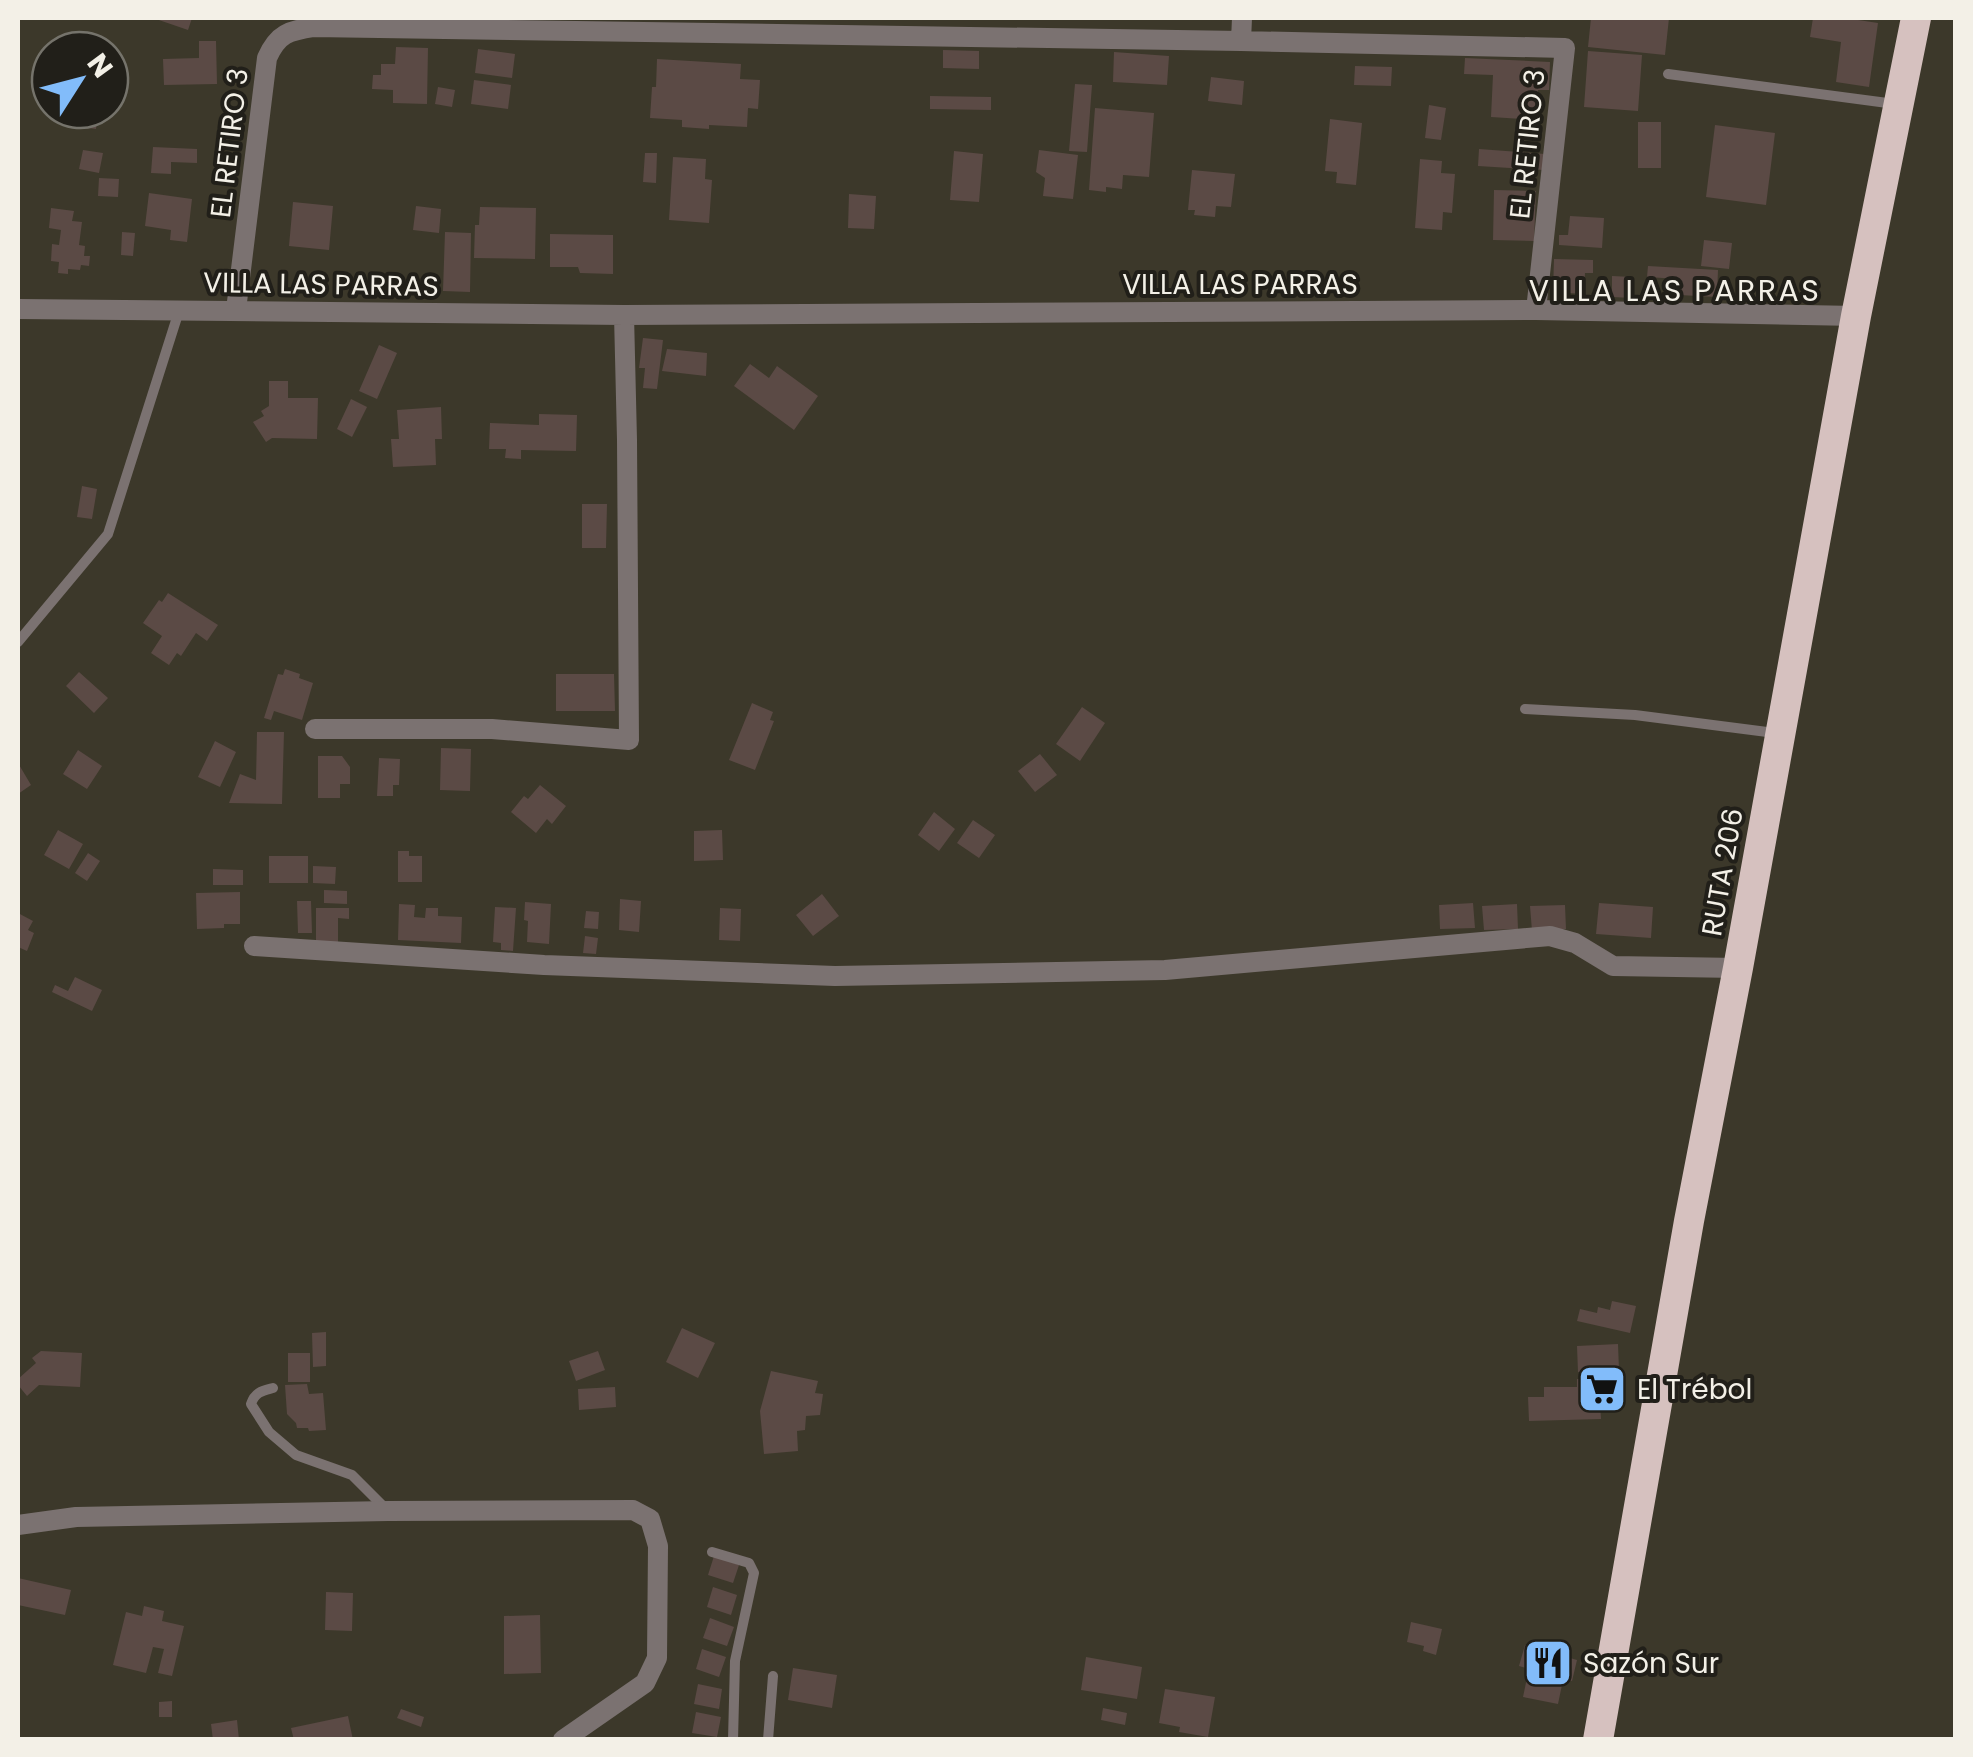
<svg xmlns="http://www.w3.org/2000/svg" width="1973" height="1757" font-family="Poppins,sans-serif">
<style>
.building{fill:#5b4a45}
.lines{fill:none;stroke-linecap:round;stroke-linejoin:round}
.lane{stroke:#7b7271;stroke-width:10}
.street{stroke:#7b7271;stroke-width:20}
.highway{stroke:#d6c1bf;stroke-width:30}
.labels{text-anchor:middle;stroke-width:8;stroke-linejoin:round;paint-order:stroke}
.street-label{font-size:28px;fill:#f3f0e7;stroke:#211f19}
.poi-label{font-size:28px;fill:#f3f0e7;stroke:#211f19;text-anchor:start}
.neighbourhood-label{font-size:30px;letter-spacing:2.5px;fill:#f3f0e7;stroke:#211f19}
</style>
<rect width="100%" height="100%" fill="#3c382a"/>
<path class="building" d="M153,18h39l-4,12z
M1591,18h78l-4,37 -77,-8z
M1813,18h32l33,5 -9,64 -33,-5 5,-40 -31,-5z
M199,41h17l1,43 -53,1 -1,-26 36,-1z
M396,47l32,1 -1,56 -34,-1v-13l-21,-1 1,-14h8v-11h14z
M478,49l37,5 -3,24 -37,-5z
M943,50l36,1v18l-36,-1z
M1588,51l54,4 -4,56 -54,-4z
M1114,52l55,4 -2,29 -54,-3z
M1465,58l85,4 -1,28h-11l-1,30 -46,-3 2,-42 -29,-1z
M657,59l84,5 -1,15 20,1 -2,29 -10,-1 -1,19 -38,-2v4l-27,-2v-7l-32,-2 2,-31h4z
M1355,66l37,1 -1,19 -37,-1z
M1211,77l33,4 -2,24 -34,-4z
M474,80l37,5 -3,24 -37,-5z
M1075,84l17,1 -5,67 -18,-1z
M438,87l17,3 -3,17 -17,-3z
M930,96l61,1v13l-61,-1z
M1429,105l17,3 -5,32 -16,-2z
M1095,108l59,5 -5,64 -26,-2 -1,14 -16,-2v5l-17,-2z
M75,110h23l-2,19 -23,-3z
M1330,119l32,4 -6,62 -20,-2 1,-11 -12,-1z
M1638,122h23v46h-23z
M1715,125l60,8 -9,72 -60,-8z
M153,147l44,2v14l-26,-1v12l-20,-1z
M1479,149l66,5 -1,16 -66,-4z
M83,150l20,3 -4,20 -20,-4z
M1039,150l39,5 -5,44 -30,-3 2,-18 -9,-6z
M954,151l29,3 -4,48 -29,-2z
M645,153h12l-1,30 -13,-1z
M673,157l33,2 -1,20 7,1 -3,43 -40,-3z
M1420,159l22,2 -1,12 14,1 -3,39 -9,-1 -1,18 -27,-2z
M1192,170l43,4 -4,33 -15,-1 -1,11 -21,-2 1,-5h-7z
M99,178l20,1 -1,18 -20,-1z
M1494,190l42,1 -2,50 -41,-1z
M149,193l43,6 -5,43 -17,-2 1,-10 -26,-4z
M849,194l27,2 -2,33 -26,-1z
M293,202l40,4 -4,44 -40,-4z
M416,206l25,3 -2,24 -26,-3z
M480,207l56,1 -1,51 -61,-1 1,-33h4z
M51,208l23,3 -2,10 10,1 -3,23 6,1 -1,10h6l-1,10 -8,-1 -1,5 -12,-1v5l-10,-1 1,-11 -8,-1 1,-17 7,1 2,-15 -12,-2z
M1570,216l34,2 -2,30 -43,-3v-10h9z
M122,232l13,1 -2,23 -12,-1z
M445,232l26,1 -1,59 -27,-1z
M550,234l63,1v39l-33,-1 -2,-6h-28z
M1704,240l28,3 -3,26 -28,-3z
M1554,259l39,1v13h-8l-1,21 -31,-2z
M1648,266l70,4 -1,27 -38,-2v-16l-32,-2z
M1612,276l20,1v21l-20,-1z
M643,338l20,2 -6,49 -14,-1 2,-20h-6z
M379,345l18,8 -20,46 -18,-8z
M667,349l40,4 -1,23 -44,-5z
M750,364l19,14 8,-12 41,30 -24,34 -60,-44z
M269,381h19v17h30l-1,41 -45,-1 -6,4 -13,-20 11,-6 -3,-5 8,-5z
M351,399l16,8 -15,30 -15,-8z
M441,407l1,32h-7l1,26 -43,2 -2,-28h8l-2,-29z
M539,414l38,1 -1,36 -55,-1v9l-16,-1 1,-9h-17l1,-26 49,2z
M82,486l15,3 -5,30 -15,-2z
M582,504h25l-1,44h-24z
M168,593l50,32 -11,16 -11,-8 -15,23 -4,-3 -8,12 -18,-12 11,-17 -19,-13 16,-23 3,2z
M285,669l15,5 -1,4 14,5 -11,37 -28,-9 -3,9 -7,-2 14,-44 5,1z
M79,672l29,26 -14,15 -28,-27z
M556,674h58l1,37h-59z
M752,703l21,9 -3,8 4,1 -19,49 -26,-10z
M1082,707l23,16 -25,38 -24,-17z
M257,732h27l-2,72 -53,-1 11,-29 16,6z
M215,741l21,11 -16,35 -22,-10z
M441,748l30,1 -1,42 -30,-1z
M78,750l24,16 -15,23 -24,-15z
M1040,754l17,21 -22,17 -17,-21z
M318,756h24l8,11v17h-10v14h-22z
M379,758l21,1 -1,26h-6v11h-16z
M18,763l13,22 -13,9z
M540,785l26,21 -14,18 -5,-5 -11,14 -25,-21 13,-16 4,3z
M934,812l21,17 -16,22 -21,-16z
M973,820l22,15 -16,23 -22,-15z
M58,830l25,14 -14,25 -25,-14z
M722,830l1,30 -29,1v-30z
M398,851h11v5h13v26h-24z
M88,853l12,8 -13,20 -12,-8z
M269,856h39v27h-39z
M313,866l23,1 -1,17 -22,-1z
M213,869l30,1v15h-30z
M324,890l23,1v13l-23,-1z
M240,892v32h-16v4l-27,1 -1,-36z
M822,894l17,22 -26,20 -17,-21z
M620,899l21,2 -2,31 -20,-2z
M297,901h14l1,32h-14z
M525,902l26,2 -2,40 -22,-2 1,-21 -4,-1z
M1473,903l2,25 -35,1 -1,-24z
M1599,903l54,4 -2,31 -55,-4z
M399,904l16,1 -1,12 11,1 1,-10h12v8l24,1 -1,26 -63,-3z
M1517,904l1,25 -34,1 -2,-24z
M1565,905l1,24 -34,2 -2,-25z
M495,907l21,1 -3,43 -12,-1v-7l-8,-1z
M316,908h33v11l-11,-1v25h-22z
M720,908l21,1 -1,32 -21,-1z
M586,911l13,1 -1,17 -14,-1z
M18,913l15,8 -5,9 6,3 -7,18 -9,-4z
M585,936l13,2 -2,16 -13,-1z
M75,977l27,13 -10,21 -40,-19 3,-7 13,6z
M1612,1301l24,5 -6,27 -53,-12 3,-12 17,4 1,-6 12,3z
M682,1328l33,15 -17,35 -32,-16z
M326,1332v34l-13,1 -1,-34z
M1618,1344l1,26 -41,2 -1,-26z
M41,1351l41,2 -2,34 -41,-2 -12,11 -9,-11v-6l18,-16 -4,-5z
M598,1351l7,19 -29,11 -7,-20z
M288,1353h22v29h-22z
M771,1371l47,10 -3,12 8,1 -3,21 -14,1 -1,14 -8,1 1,20 -34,3 -4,-43z
M1623,1378v24h-23l1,17 -72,2 -1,-24h16v-10h33v-8z
M307,1384l2,10 14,-1 3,37 -17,1 -1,-3h-11l-1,-5 -9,-9 -2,-29z
M615,1387l1,20 -37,3 -1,-21z
M714,1556l25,9 -6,18 -25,-8z
M18,1578l53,12 -6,25 -47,-10z
M713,1587l24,8 -6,20 -24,-8z
M326,1592l27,1 -1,38 -27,-1z
M144,1606l20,5 -2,10 22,5 -12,50 -14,-3 6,-24 -11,-2 -7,26 -33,-8 13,-53 16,4z
M540,1615l1,58 -37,1v-58z
M710,1618l24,9 -7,19 -24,-8z
M1411,1622l31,7 -6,26 -13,-4 1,-5 -17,-4z
M1525,1645l52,15 -5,21 -53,-15z
M702,1649l24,8 -7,20 -23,-8z
M1086,1657l56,10 -5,32 -56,-9z
M793,1668l44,7 -5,33 -44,-8z
M1528,1673l35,7 -5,24 -35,-7z
M698,1684l24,5 -3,20 -25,-5z
M1165,1689l50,8 -7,40 -29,-5 1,-5 -21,-4z
M172,1701v16h-13v-15z
M1103,1708l24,5 -2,12 -24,-5z
M401,1709l23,8 -3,10 -24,-9z
M696,1712l25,5 -4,20 -25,-4z
M348,1716l5,24h-59l-3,-12z
M237,1720l2,20h-26l-2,-16z"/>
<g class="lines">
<path class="lane" d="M1668,74l227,30
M18,642l90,-108 71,-223
M1525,709l110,6 140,18
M273,1388c-11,3 -18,4 -22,16l18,28 27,23 56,20 36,36
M712,1552l37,11 5,10 -19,88 -2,79
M768,1740l5,-64"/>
<path class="street" d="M1241,41l1,-23
M18,309l606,6 912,-5 320,6
M236,310l31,-252c11,-25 22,-27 47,-31l927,14 324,7 -29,262
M315,729h177l137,11 -2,-300 -3,-125
M254,946l290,19 291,11 330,-6 385,-34 25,7 38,23 125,2
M18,1525l58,-8 312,-6 245,-1 17,9 8,27 -1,112 -12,25 -82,57"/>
<path class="highway" d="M1598,1740l91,-519 49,-253 118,-652 60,-298"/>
</g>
<defs>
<g id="supermarket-square" transform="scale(2.5)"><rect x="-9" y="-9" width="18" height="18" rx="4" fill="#82bcfa" stroke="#211f19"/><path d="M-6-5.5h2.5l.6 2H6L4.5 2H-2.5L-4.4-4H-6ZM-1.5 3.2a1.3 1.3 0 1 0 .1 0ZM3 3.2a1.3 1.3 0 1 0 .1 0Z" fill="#111"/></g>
<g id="restaurant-square" transform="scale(2.5)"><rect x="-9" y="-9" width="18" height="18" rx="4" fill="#82bcfa" stroke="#211f19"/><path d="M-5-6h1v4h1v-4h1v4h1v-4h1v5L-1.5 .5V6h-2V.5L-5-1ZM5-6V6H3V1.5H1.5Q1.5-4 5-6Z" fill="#111"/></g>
</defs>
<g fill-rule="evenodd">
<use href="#supermarket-square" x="1602" y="1389"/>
<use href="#restaurant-square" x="1548" y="1663"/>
</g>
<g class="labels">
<g class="street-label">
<text transform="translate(229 143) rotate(-83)" y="10">EL RETIRO 3</text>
<text transform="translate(1527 144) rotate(-84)" y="10">EL RETIRO 3</text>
<text transform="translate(321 284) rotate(1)" y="10">VILLA LAS PARRAS</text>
<text x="1240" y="294">VILLA LAS PARRAS</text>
<text transform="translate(1722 872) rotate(-80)" y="10">RUTA 206</text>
</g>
<g class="poi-label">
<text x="1637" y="1399">El Trébol</text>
<text x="1583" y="1673">Sazón Sur</text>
</g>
<g class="neighbourhood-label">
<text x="1675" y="301">VILLA LAS PARRAS</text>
</g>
</g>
<rect width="1973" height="1757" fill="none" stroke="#f3f0e7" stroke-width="40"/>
<g transform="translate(80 80) rotate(54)"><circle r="48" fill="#211f19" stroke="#75736b" stroke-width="2.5"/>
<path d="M0-8L18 38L0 25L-18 38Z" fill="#82bcfa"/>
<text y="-15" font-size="28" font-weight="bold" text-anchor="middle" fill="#f3f0e7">N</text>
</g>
</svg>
